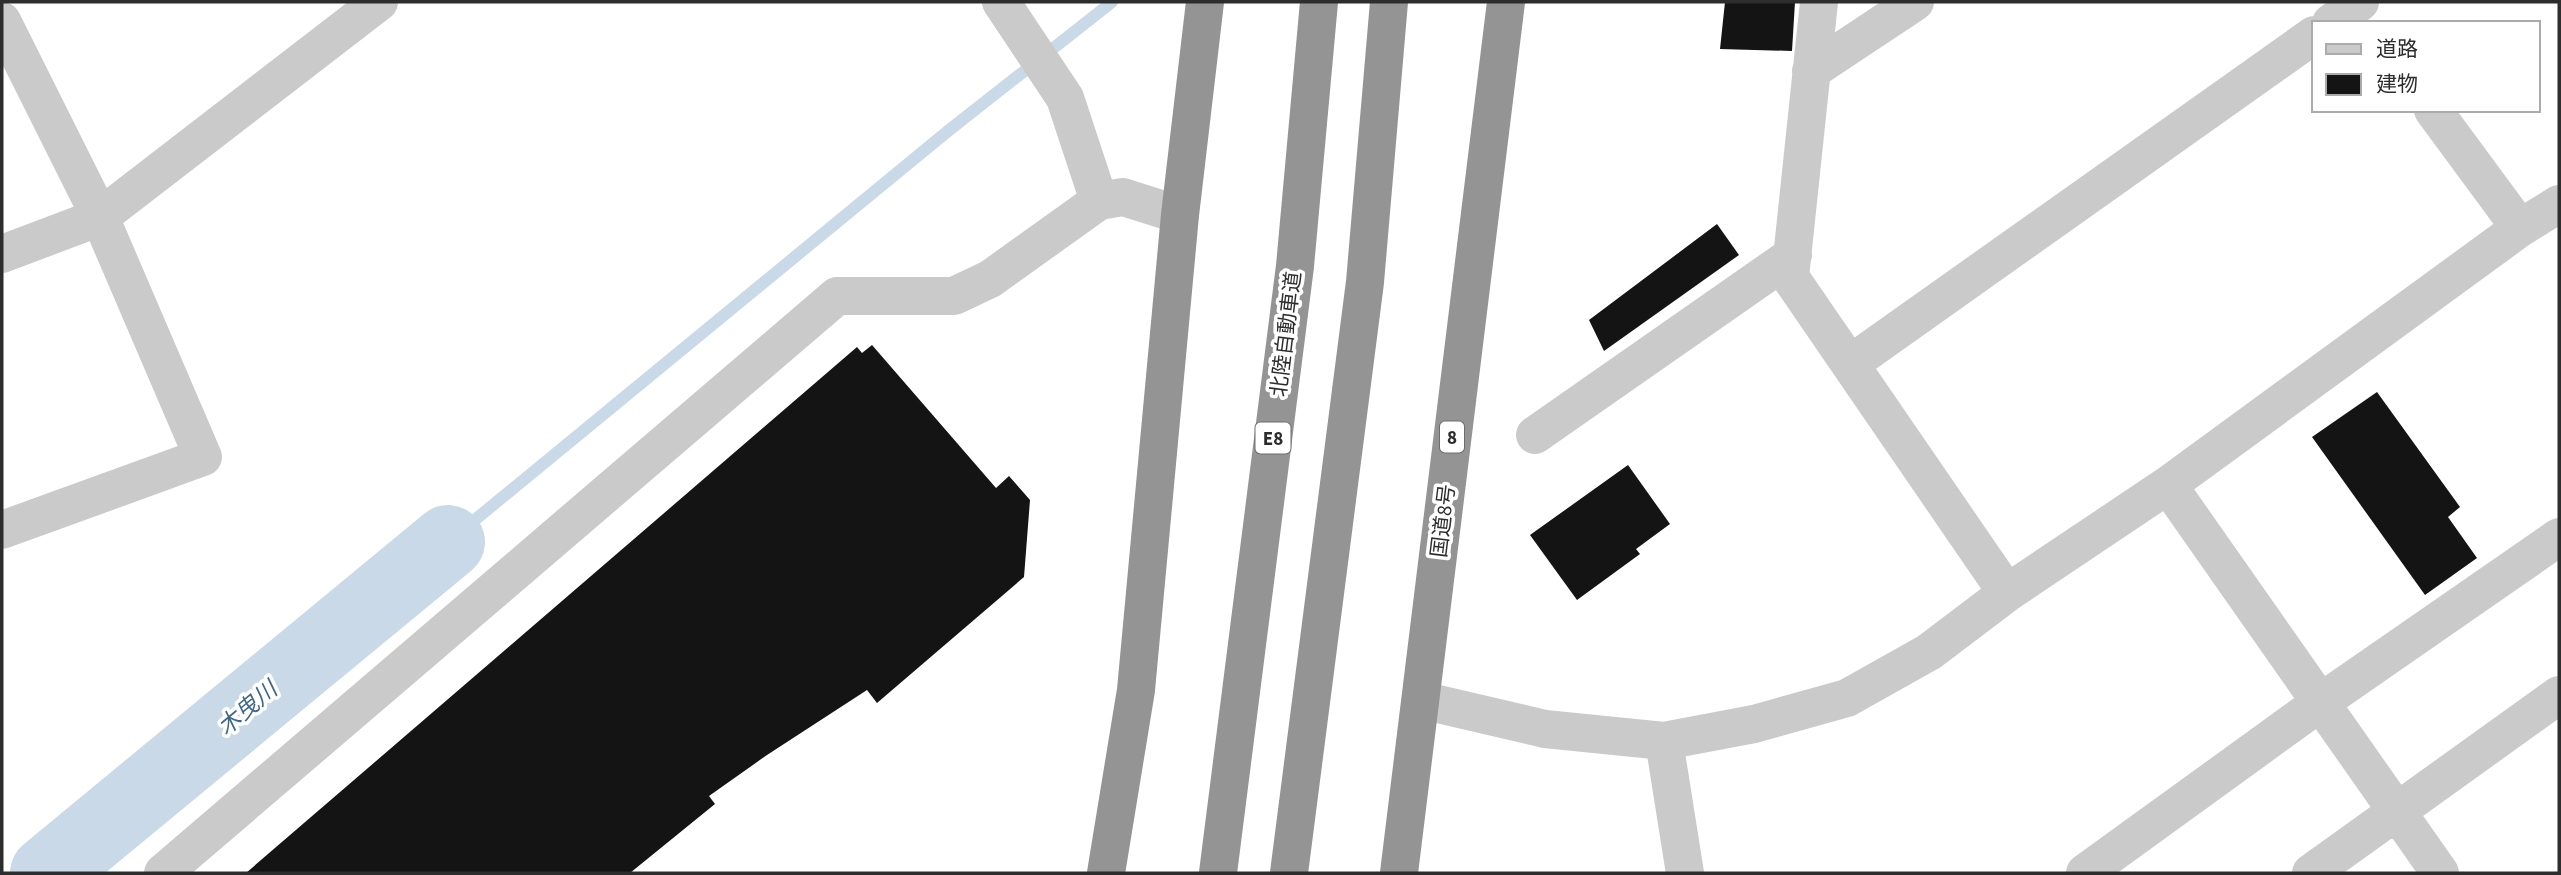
<svg xmlns="http://www.w3.org/2000/svg" width="2561" height="875" font-family="'Source Sans 3','Noto Sans JP',sans-serif">
<style>
.lines{fill:none;stroke-linecap:round;stroke-linejoin:round}
.stream{stroke:#c9d9e8;stroke-width:12}
.river{stroke:#c9d9e8;stroke-width:74}
.building{fill:#141414}
.minor{stroke:#cacaca;stroke-width:38}
.highway{stroke:#949494;stroke-width:38}
.labels{text-anchor:middle;stroke-width:7;stroke-linejoin:round;paint-order:stroke}
.shield{fill:#fff;stroke:#6c6c6c;stroke-width:2}
.shield-label{font-size:19px;font-weight:bold;fill:#2d2d2d}
.street-label{font-size:21px;fill:#2d2d2d;stroke:#fff}
.water-label{font-size:23px;font-style:italic;fill:#426787;stroke:#fff}
</style>
<rect width="100%" height="100%" fill="#fff"/>
<g class="lines">
<path class="stream" d="M448,542l500,-411 164,-129"/>
<path class="river" d="M47,873l401,-331"/>
</g>
<path class="building" d="M1725,2h70l-3,49 -72,-2z
M1717,224l22,31 -135,96 -15,-31z
M872,345l124,143 13,-12 21,24 -6,77 -147,126 -10,-13 -100,65 -58,41 6,8 -85,69h-384l611,-526 5,6z
M2377,392l83,115 -12,10 29,41 -52,37 -113,-158z
M1628,465l42,59 -34,25 4,5 -63,46 -47,-65z"/>
<g class="lines">
<path class="minor" d="M1001,2l64,96 34,103
M1819,2l-29,275 217,316
M2,21l98,196 -98,37
M2331,23l29,-21
M1811,71l104,-69
M2433,110l87,118
M1850,364l464,-329
M1535,435l258,-180
M2168,485l272,388
M2,530l201,-73 -103,-240 279,-215
M1421,700l124,29 119,12 90,-17 93,-26 82,-46 78,-59 161,-108 352,-257 39,-24
M1664,741l21,132
M163,873l674,-577h117l36,-17 109,-78 24,-4 57,18
M2085,873l236,-171 238,-165
M2311,873l248,-178"/>
<path class="highway" d="M1106,873l30,-183 44,-475 25,-213
M1218,873l77,-607 24,-264
M1289,873l76,-591 24,-280
M1399,873l107,-871"/>
</g>
<g class="labels">
<g class="shield">
<rect x="1440" y="421.5" width="24" height="31" rx="5"/>
<rect x="1255.5" y="422.5" width="35" height="31" rx="5"/>
</g>
<g class="shield-label">
<text x="1452" y="444">8</text>
<text x="1273" y="445">E8</text>
</g>
<g class="street-label">
<text transform="translate(1286 334) rotate(-83)" y="7">北陸自動車道</text>
<text transform="translate(1443 521) rotate(-83)" y="7">国道8号</text>
</g>
<g class="water-label">
<text transform="translate(247 708) rotate(-40)" y="8">木曳川</text>
</g>
</g>
<rect width="2561" height="875" fill="none" stroke="#2d2d2d" stroke-width="7"/>
<rect x="2312" y="21" width="228" height="91" fill="#ffffff" stroke="#ababab" stroke-width="2"/>
<rect x="2326" y="44" width="35" height="10" fill="#cacaca" stroke="#ababab" stroke-width="2"/>
<text x="2376" y="56" font-size="21" fill="#2d2d2d">道路</text>
<rect x="2326" y="74" width="35" height="21" fill="#141414" stroke="#ababab" stroke-width="2"/>
<text x="2376" y="91" font-size="21" fill="#2d2d2d">建物</text>
</svg>
